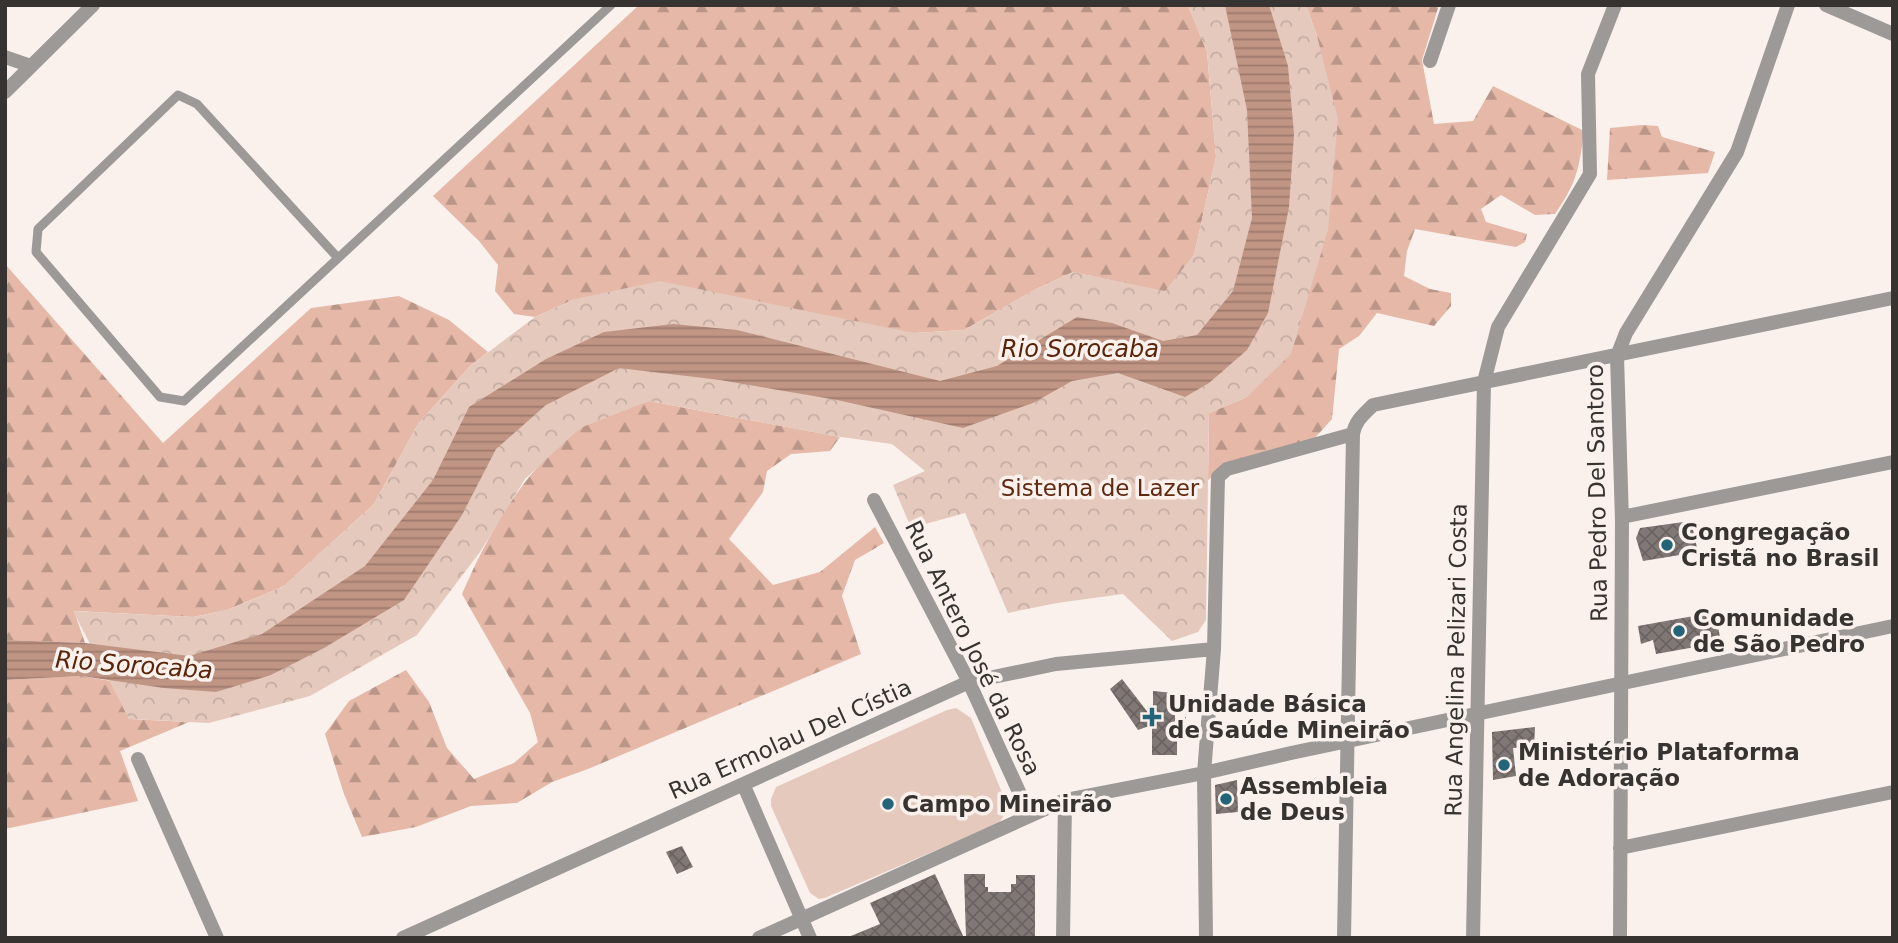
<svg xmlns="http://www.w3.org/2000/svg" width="1898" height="943" font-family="'DejaVu Sans',sans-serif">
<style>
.grass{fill:#e5c9bd}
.forest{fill:url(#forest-firs)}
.park{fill:url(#park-crowns)}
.water{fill:url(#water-rules)}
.building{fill:url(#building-cross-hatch)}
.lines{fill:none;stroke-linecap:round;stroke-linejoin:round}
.service{stroke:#9c9997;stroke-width:9}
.minor{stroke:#9c9997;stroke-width:14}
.poi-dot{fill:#246479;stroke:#faf1ed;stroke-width:2.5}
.labels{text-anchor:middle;stroke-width:7;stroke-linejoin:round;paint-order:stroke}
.park-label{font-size:23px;fill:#602911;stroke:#faf1ed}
.street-label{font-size:23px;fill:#363331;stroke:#faf1ed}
.poi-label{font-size:23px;font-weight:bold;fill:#363331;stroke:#faf1ed;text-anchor:start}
.water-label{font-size:24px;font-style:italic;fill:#5a240a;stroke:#faf1ed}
</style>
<defs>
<pattern id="forest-firs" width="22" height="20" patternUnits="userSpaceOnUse" patternTransform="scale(1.75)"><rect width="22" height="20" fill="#e5b8a7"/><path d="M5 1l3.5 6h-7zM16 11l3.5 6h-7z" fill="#ba9689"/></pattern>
<pattern id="park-crowns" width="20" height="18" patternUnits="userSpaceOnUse" patternTransform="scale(1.75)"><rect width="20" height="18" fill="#e5c9bd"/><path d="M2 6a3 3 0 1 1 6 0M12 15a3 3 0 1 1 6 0" fill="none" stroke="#c5ada3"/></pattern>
<pattern id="water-rules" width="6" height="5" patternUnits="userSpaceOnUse" patternTransform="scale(1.75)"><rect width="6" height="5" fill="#c09584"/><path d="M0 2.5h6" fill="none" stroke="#9d7a6d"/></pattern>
<pattern id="building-cross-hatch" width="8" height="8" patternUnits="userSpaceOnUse" patternTransform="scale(1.75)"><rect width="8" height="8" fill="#807875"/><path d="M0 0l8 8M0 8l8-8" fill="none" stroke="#6a6361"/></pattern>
</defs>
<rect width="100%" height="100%" fill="#faf1ed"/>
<path class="grass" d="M956,708l15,10 35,84 -3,15 -4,6 -174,75 -6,1 -9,-6 -39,-87v-7l5,-12 171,-77z"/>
<path class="forest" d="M639,5h549l19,47 9,105 -22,98 -29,37 -92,-20 -37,17 -72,41 -50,3 -339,-34 -40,18 -21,-3 -19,-23 3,-26 -19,-24 -46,-45z
M1306,5h133l-17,55 12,64 39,-3 20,-35 91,45c-5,38 -7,51 -29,83l-20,1 -34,-20 -20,14 5,13 41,12 -2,8 -9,5 -101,-18 -8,22 -3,25 26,13 21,4v13l-17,20 -57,-13 -18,23 -20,13 -7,70 -19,21 -90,27 -15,13 1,-67 38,-16 70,-361z
M1642,125l16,1 4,11 53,15 -7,21 -101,7 3,-52z
M5,264l158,179 148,-135 88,-12 50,24 39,32 -18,14 -52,58 -44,80 -90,82 -57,24 -34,7 -119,-6 11,32 -80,-3z
M649,401l191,36 -10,14 -39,3 -24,17 -4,21 -34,47 44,46 47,-13 55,-45 9,16 -29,17 -13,36 19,58 -273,115 -36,13 -35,21 -46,3 -55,21 -54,10 -18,-43 -19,-60 24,-33 57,-31 23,32 18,46 27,31 40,-16 24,-21 -8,-29 -68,-119c27,-62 61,-124 117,-165 15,-11 51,-21 70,-28z
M81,676l30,5 18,38 60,3 -69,29 18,50 -133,28v-149z"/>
<path class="park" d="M1188,5h118l11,31 21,83 -10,111 -37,124 -44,43 -38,16 -3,207 -8,12 -26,9 -49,-47 -66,9 -49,10 -43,-100 -54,15 -18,-43 32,-14 -33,-27 -58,-8 -185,-35 -69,27 -55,51 -45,73 -63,83 -107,61 -101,27 -80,-4 -56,-108 120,6 34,-7 57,-24 90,-82 44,-80 52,-58 65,-49 40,-18 85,-18 254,52 50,-3 72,-41 37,-17 92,19 29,-36 22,-98 -9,-105z"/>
<path class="water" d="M1225,5h44l19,61 6,68 -5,73 -21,106 -21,37 -38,33 -24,14 -67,-24 -46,8 -39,22 -70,25 -126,-28 -117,-20 -101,-12 -73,37 -50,44 -34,66 -58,85 -80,48 -53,27 -55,17 -52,-4 -83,-12 -76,4v-40l80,3 104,13 73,-22 103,-68 68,-86 36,-73 77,-48 58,-27 69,-8 64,6 203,51 57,-15 80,-49 35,6 51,18 34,-6 36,-44 19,-73 -5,-108z"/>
<path class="building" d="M1691,521l7,31 -55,9 -7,-23 4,-10z
M1705,614l4,8 8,-1 3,16 -6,2 -2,5 -56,10 -3,-14 -12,4 -3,-18z
M1122,679l31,40v-28l21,2 1,25 11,-1v13l-9,-1v26h-25v-30l-14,5 -28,-41z
M1535,727l-1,20 -21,1 3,28 -23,4 -1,-48z
M1237,780l1,32 -22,2 -1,-29z
M682,846l11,21 -16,7 -11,-22z
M935,874l29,64h-118l34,-14 -10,-21z
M964,874h21v13h3v5h23v-8h5v-9h19v63h-69z"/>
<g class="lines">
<path class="service" d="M338,258l-141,-154 -19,-9 -140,134 -2,23 124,145 24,4 427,-396"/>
<path class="minor" d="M1826,5l67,29
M5,57l26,9
M1430,61l19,-56
M5,92l88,-87
M874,500l95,182 61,134
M1622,517l271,-55
M138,759l79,179
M744,786l66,152
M1620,848l273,-56
M403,938l566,-256 87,-18 158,-15
M759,938l306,-138 139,-27 87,-20 602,-127
M1063,938l2,-138
M1206,938l-2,-165 10,-124 4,-172 9,-8 126,-35
M1344,938l9,-504c2,-13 10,-19 20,-29l520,-107
M1473,938l11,-556 14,-55 92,-153 -2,-100 27,-69
M1620,938l2,-417 -5,-165 9,-23 111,-181 51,-147"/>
</g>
<g class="poi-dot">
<circle cx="1667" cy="545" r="7"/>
<circle cx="1679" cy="631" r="7"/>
<path d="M1148.5 706.5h7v7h7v7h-7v7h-7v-7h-7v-7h7z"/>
<circle cx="1504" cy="765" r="7"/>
<circle cx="1226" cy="799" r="7"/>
<circle cx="888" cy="804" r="7"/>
</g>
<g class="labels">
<g class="park-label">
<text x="1100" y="496">Sistema de Lazer</text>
</g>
<g class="street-label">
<text transform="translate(1597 493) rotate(-91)" y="8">Rua Pedro Del Santoro</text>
<text transform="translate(973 648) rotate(64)" y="8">Rua Antero José da Rosa</text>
<text transform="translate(1456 660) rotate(-89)" y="8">Rua Angelina Pelizari Costa</text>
<text transform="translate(790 739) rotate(-24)" y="8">Rua Ermolau Del Cístia</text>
</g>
<g class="poi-label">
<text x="1681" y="540">Congregação<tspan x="1681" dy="26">Cristã no Brasil</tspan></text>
<text x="1693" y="626">Comunidade<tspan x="1693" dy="26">de São Pedro</tspan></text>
<text x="1168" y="712">Unidade Básica<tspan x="1168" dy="26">de Saúde Mineirão</tspan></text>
<text x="1518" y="760">Ministério Plataforma<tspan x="1518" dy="26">de Adoração</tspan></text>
<text x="1240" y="794">Assembleia<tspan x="1240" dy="26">de Deus</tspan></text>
<text x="902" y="812">Campo Mineirão</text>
</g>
<g class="water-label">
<text x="1080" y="357">Rio Sorocaba</text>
<text transform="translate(134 665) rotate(4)" y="8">Rio Sorocaba</text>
</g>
</g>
<rect width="1898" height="943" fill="none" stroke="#363331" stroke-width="14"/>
</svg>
